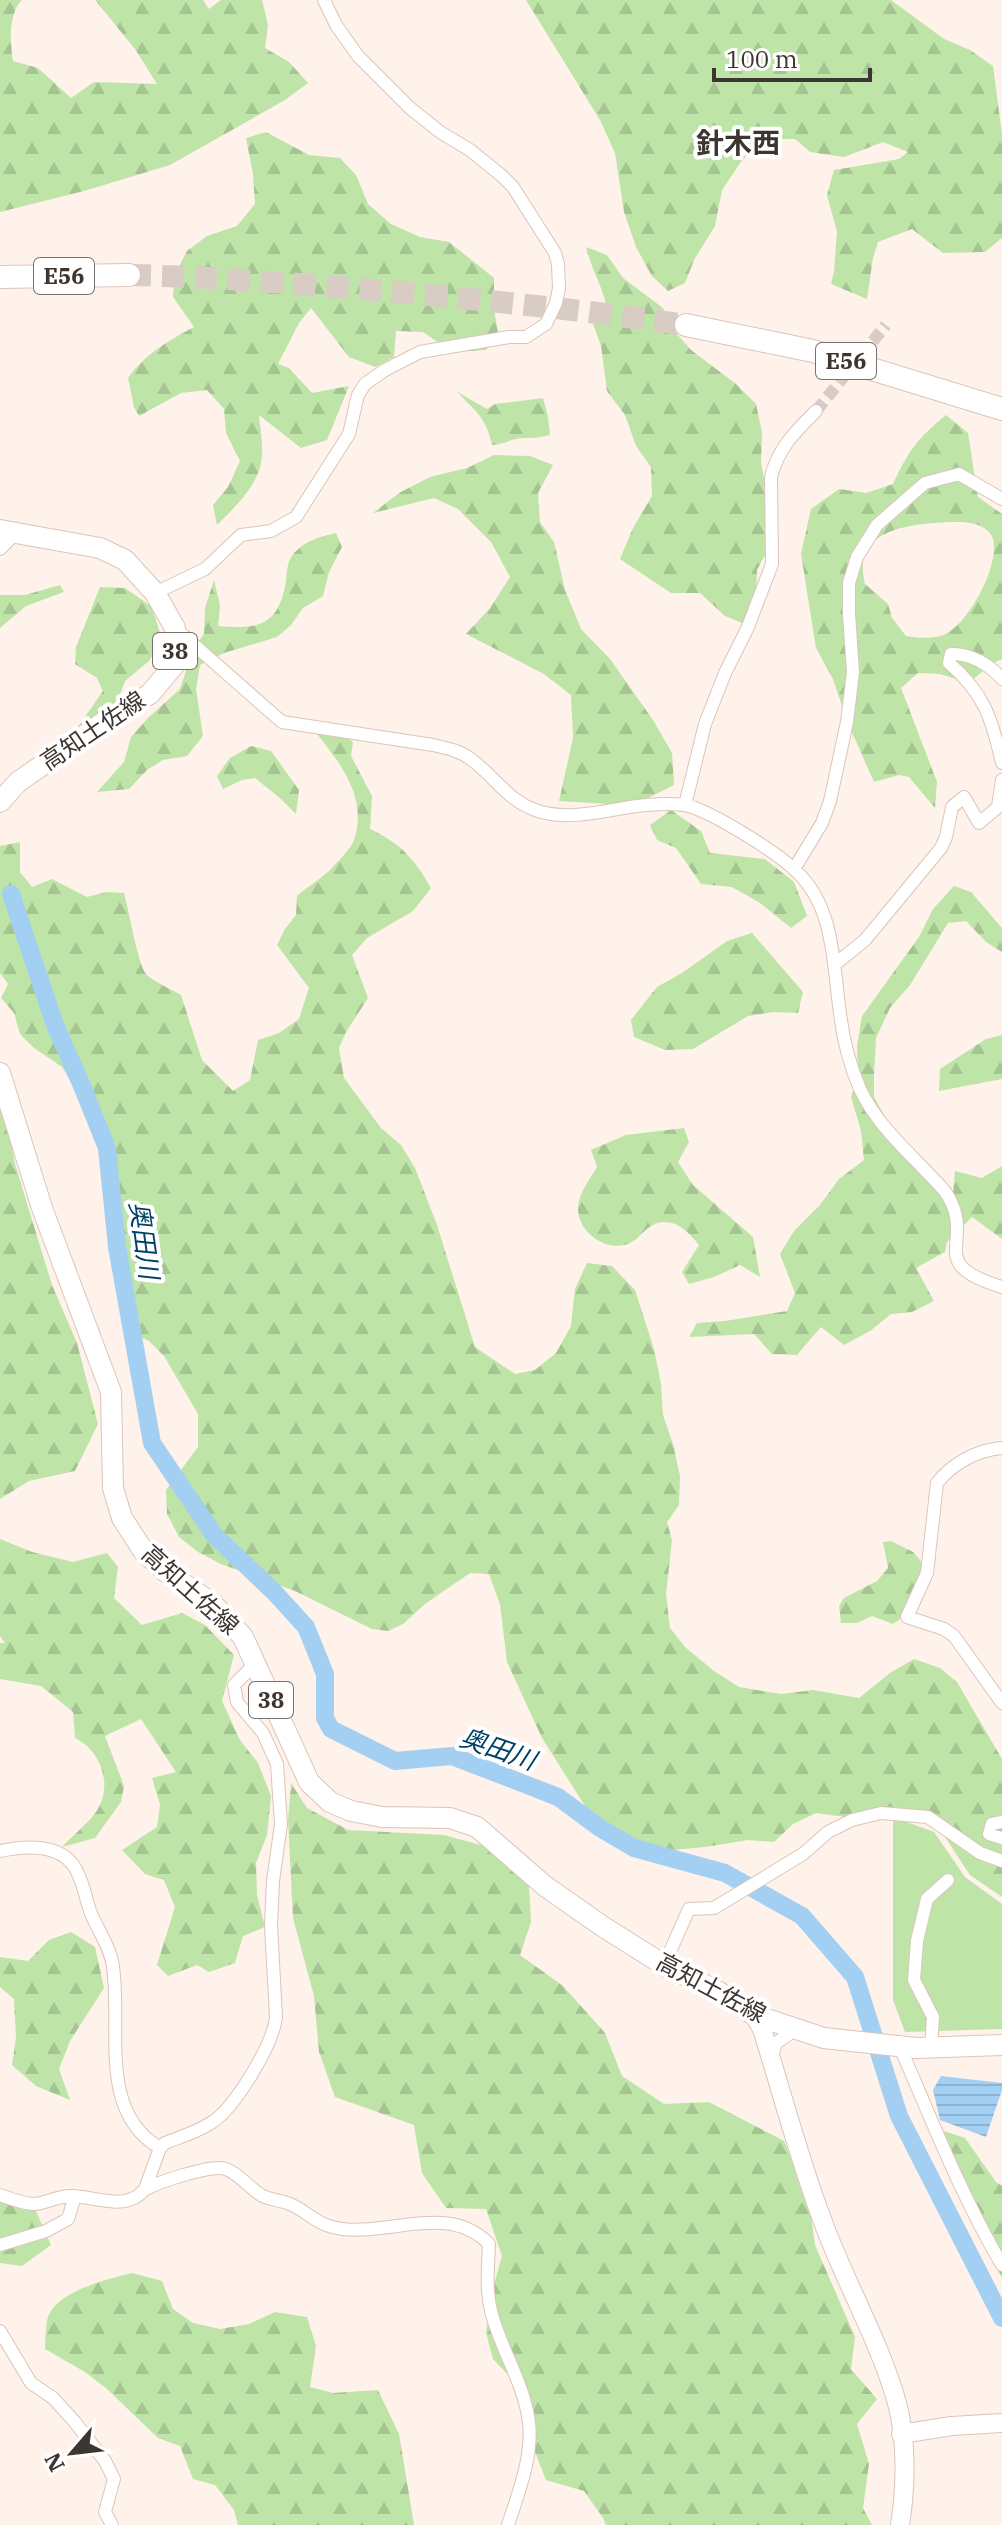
<svg xmlns="http://www.w3.org/2000/svg" width="1002" height="2525" font-family="'IBM Plex Serif','Noto Sans JP',serif">
<style>
.forest{fill:url(#forest-firs);fill-rule:evenodd}
.green{fill:#bee4a8}
.water{fill:url(#water-rules)}
.lines{fill:none;stroke-linecap:round;stroke-linejoin:round}
.river{stroke:#a3d0f2;stroke-width:18}
.street-tunnel{stroke:#d8ccc5;stroke-width:12;stroke-dasharray:12 6;stroke-linecap:butt}
.highway-tunnel{stroke:#d8ccc5;stroke-width:22;stroke-dasharray:22 11;stroke-linecap:butt}
.street-casing{stroke:#dac5b9;stroke-width:14}
.secondary-casing{stroke:#dac5b9;stroke-width:20}
.primary-casing{stroke:#dac5b9;stroke-width:22}
.highway-casing{stroke:#dac5b9;stroke-width:24}
.street{stroke:#fff;stroke-width:12}
.secondary{stroke:#fff;stroke-width:18}
.primary{stroke:#fff;stroke-width:20}
.highway{stroke:#fff;stroke-width:22}
.labels{text-anchor:middle;stroke-width:8;stroke-linejoin:round;paint-order:stroke}
.shield{fill:#fff;stroke:#77726e;stroke-width:2}
.shield-label{font-size:22px;font-weight:bold;fill:#3d3530}
.street-label{font-size:24px;fill:#3d3530;stroke:#fff}
.water-label{font-size:26px;font-style:italic;fill:#004266;stroke:#fff}
.quarter-label{font-size:28px;font-weight:bold;fill:#3d3530;stroke:#fff}
</style>
<defs>
<pattern id="forest-firs" width="22" height="20" patternUnits="userSpaceOnUse" patternTransform="scale(2)"><rect width="22" height="20" fill="#bee4a8"/><path d="M5 1l3.5 6h-7zM16 11l3.5 6h-7z" fill="#a4c491"/></pattern>
<pattern id="water-rules" width="6" height="5" patternUnits="userSpaceOnUse" patternTransform="scale(2)"><rect width="6" height="5" fill="#a3d0f2"/><path d="M0 2.5h6" fill="none" stroke="#8db3d0"/></pattern>
</defs>
<rect width="100%" height="100%" fill="#fff2ea"/>
<path class="forest" d="M0,0h22c-14,14 -12,42 -9,61l25,7 33,30 23,-16 63,2 -22,-35 -40,-49h108l6,9 12,-9h41l6,25 -3,23 24,14 19,21 -23,17 -115,65 -86,26 -84,21z
M526,0h365l53,39 26,11 23,16 9,68v104l-17,14 -42,1 -31,-24 -34,13 -5,16 -6,41 -36,-15 3,-13 3,-39 -10,-37 7,-25 65,-11 9,-7 -25,-10 -39,15 -34,-5 -15,-13h-29l-23,20 -21,31 -7,36 -21,34 -9,23 -17,8 -16,-15 -16,-29 -12,-35 -9,-59 -15,-33z
M266,132l43,23 31,3 16,17 12,29 23,20 29,13 29,5 45,36v31l4,24 -12,17 -34,2 -29,-20 -27,-1 -2,26 -19,10 -26,-10 -38,-49 -12,15 -21,41 11,4 23,25 37,-7 -22,54 -26,8 -42,-33c1,13 4,27 3,40 -1,28 -26,51 -45,70l-4,-20 15,-18 12,-26 -14,-28 -2,-24 -17,-19 -26,3 -42,23 -5,-9 -6,-29c17,-24 40,-37 66,-51l-21,-30 2,-23 12,-23 20,-15 30,-10 18,-22 -2,-30 -7,-36z
M586,247l21,8 16,23 40,30 6,17 22,25 45,34 20,20 6,28 -1,31 9,45v37l-13,25 -1,27 -7,29 -24,-10 -25,-23h-29l-51,-34 13,-31 19,-32 -1,-29 -15,-21 -11,-31 -18,-24 -6,-45 -9,-25 16,-9c-5,-25 -16,-41 -22,-65z
M456,391l31,18 8,-5 48,-6 5,19 2,18c-11,3 -18,3 -29,3 -10,1 -18,7 -29,7 -6,-29 -17,-34 -36,-54z
M946,415l22,18 10,64 24,17v145l-11,5 -22,19 -29,-9 -22,-1 -17,15 36,94 -2,26 -26,-31 -10,-2 -25,7 -27,-61 -14,-42 -17,-31 -15,-94 10,-45 28,-20 27,4 27,-9c16,-34 24,-45 53,-69zM948,522c15,0 35,-1 44,14 10,26 -21,82 -43,96 -12,8 -29,6 -43,4l-14,-18 -4,-14 -23,-20c-1,-6 -3,-13 -2,-19 2,-39 57,-41 85,-43z
M494,455l36,1 23,9 -15,28 2,29 14,20 11,48 16,39 29,30 43,61 19,33 2,32 -30,15 -36,4 -49,-3 14,-63 -2,-43 -27,-21 -78,-40 24,-26 20,-31 -19,-35 -33,-33 -24,-11 -61,15 26,-20 31,-16 37,-9z
M336,533l6,14 -13,25 -6,24 -20,12 -12,17 -14,12 -53,16 -24,12 -4,24 7,47 -16,20 -24,4 -16,10 -18,19 -32,3 27,-30 7,-25 17,-19 32,-29 13,-40 11,-15 1,-26 9,-28 6,26 -2,20c41,4 61,-1 68,-45 1,-8 1,-19 6,-25 11,-15 27,-19 44,-23z
M60,585l4,7 -38,14 -26,22v-33h25z
M100,587l25,1 27,19 10,33 -13,21 -24,20 -9,24 -41,26 28,-40 -6,-13 -22,-14 1,-17z
M317,734l26,1 10,7 -2,14 21,40 -2,33c31,15 44,29 61,59l-18,23 -46,27 -15,17 16,43 -22,34 -7,16 5,30 37,50 20,17 14,23 22,57 38,122 40,27 20,-4 21,-17 15,-27 4,-37 12,-26 25,3 23,24 19,59 7,35 2,31 10,29 7,32 -1,29 -12,17 5,18 -6,54 4,34 15,19 29,24 25,16 42,7 32,-4 46,8 31,-25 24,-14 26,9 17,14 45,77v138l-32,-22 -29,-44 -20,-18 -52,7 -53,-7 -23,11 -19,18 -26,-2 -43,7 -53,5 -48,-23 -17,-20 -45,-71 -35,-76 -7,-58 -11,-30 -19,-1 -45,31 -22,20 -15,7 -16,-2 -77,-38 -74,-27 -23,-12 -19,-15 -12,-23 -1,-24 32,-43v-33l-34,-58 -15,-15 -23,-11 -3,-40 -8,-58 -1,-63 -15,-45 -37,-57 -28,-19 -14,-14 -6,-21 -13,-15 7,-14 -8,-11v-127l20,-4v30l12,15 20,-8 35,18 20,-5 17,1c5,17 14,74 23,82 9,8 24,14 34,20l21,65 31,31 17,-11 8,-40 21,-7 20,-14 10,-31 -32,-43 8,-16 11,-14 1,-19c11,-10 24,-17 34,-27 7,-8 20,-20 23,-29 14,-42 -13,-76 -37,-106z
M251,746l20,5 28,39 -3,24 -15,-15 -26,-21 -13,2 -19,9 -6,-13 13,-18z
M671,810l30,21 9,22 55,6 29,23 13,34 -16,12 -31,-25 -28,-16 -31,-3 -25,-36 -19,-8 -7,-15z
M954,886l17,6 31,36v24l-16,-10 -20,-21 -18,2 -38,62 -20,23 -14,30 -2,37v22l27,48 30,24 8,25h14l2,-23 27,7 20,-12v73l-30,-22 -25,25 -2,10 -29,16 18,33 -22,11 -21,2 -21,17 -26,14 -23,-18 -24,28 -25,-1 -18,-20 -65,3 8,-14 28,-2 62,-10 8,-18 -15,-39 14,-23 26,-26 19,-26 25,-19 -3,-29 -10,-34 7,-21 -1,-30 5,-30 57,-79 14,-28z
M752,933l51,59 -5,21 -24,-1 -26,4 -55,33 -28,1 -31,-13 -3,-17 26,-33 25,-14 45,-32z
M1002,1035v44l-63,12 1,-22 46,-30z
M0,1082l15,82 37,121 25,58 21,81 -23,47 -46,10 -29,18z
M684,1128l5,14 -11,20 15,23 60,52 7,40 -20,-12 -26,12 -25,7 -7,-12 17,-27c-9,-11 -19,-23 -35,-23 -16,1 -21,13 -32,20 -23,13 -55,-9 -54,-35 1,-14 12,-28 19,-40l-6,-17 35,-15z
M0,1539l32,13 41,10 34,-9 11,14 -4,31 28,27 40,-12 23,12 29,30 -12,46 18,39 18,23 13,33 -4,39 -11,28 1,32 8,32 -22,9 -8,27 -26,9 -12,-7 -29,11 -11,-11 18,-58 -11,-27 -19,-6 -23,-24 35,-23 3,-22 -8,-27 24,-6 -35,-53 -36,17 19,50 -3,16 -26,36 -33,9c11,-12 27,-24 36,-38 15,-26 2,-59 -23,-71l-2,-26 -32,-26 -41,-7v-36h5l-5,-7z
M891,1541l22,11 15,17 -21,45 -14,10 -21,-8 -15,7h-16l-2,-17 5,-8 33,-17 11,-13 -5,-26z
M291,1783l16,25 41,22 96,5 40,11 45,40 2,36 -11,33 43,31 42,47 17,43 42,28 45,-2 75,39 25,60 6,44 40,92 -4,32 26,30 -20,25 12,40 -6,44 9,17h-266l-3,-7 -19,-27 -38,-11 -13,-33 -15,-62 -25,-26 -7,-26 5,-38 11,-39 -16,-47 -40,-1 -24,-35 -8,-48 -79,-28 -16,-45 -5,-56 -21,-78 -5,-98z
M71,1932l24,15 9,41 -34,53 -11,28 11,31 -34,-14 -24,-21 4,-27 -2,-39 -14,-12v-30l28,4 21,-21z
M944,2131l21,7 31,44 6,4v92l-58,-115z
M0,2202l35,7 16,36 -29,21 -22,-3z
M132,2273l30,8 11,28 20,14 27,6 29,-5 26,-12 32,5 9,29 -6,41 23,6 45,-3 21,44 15,91h-176l-4,-15 -19,-25 -22,-6 -13,-33 -22,-8 -51,-49 -22,-17 -40,-23c1,-10 0,-23 3,-32 9,-26 60,-38 84,-44z"/>
<path class="green" d="M893,1817l41,15 31,45 37,27v125l-97,3 -12,-32z"/>
<path class="water" d="M941,2076l61,7v7l-16,47 -46,-17 -7,-30z"/>
<g class="lines">
<path class="river" d="M11,894l44,131 27,61 25,62 10,99 35,196 62,92 61,58 31,34 19,47v44l6,11 64,32 57,-5 106,41 42,31 34,20 91,25 77,43 53,61 44,139 103,202"/>
<path class="street-tunnel" d="M816,411l70,-86"/>
<path class="highway-tunnel" d="M129,275c93,2 186,10 279,18 93,9 185,18 278,32"/>
<g class="street-casing">
<path id="street" d="M0,549l14,-14
M155,593l50,-24 36,-34 30,-4 25,-14 53,-83 9,-39 7,-11 20,-14 35,-18 89,-15h17l20,-13 10,-21 3,-15 -1,-24 -3,-11 -42,-66 -11,-11 -32,-26 -30,-18 -30,-24 -52,-52 -22,-31 -12,-25
M175,628l107,94 151,23c14,3 28,6 39,15 24,18 37,42 66,51 34,11 74,-3 108,-6 12,-1 31,-2 43,1 26,8 88,46 108,66 38,36 36,93 43,141 3,26 10,53 20,76 15,32 40,55 64,80 8,9 18,17 24,27 28,48 -25,67 54,91
M1002,679c-12,-14 -32,-26 -51,-25l-2,9c35,30 43,56 53,100
M685,805l20,-81 20,-51 23,-46 24,-63 -1,-87c7,-29 25,-46 45,-66
M794,869l28,-46 8,-22 17,-79 6,-50 -4,-58v-31l8,-26 20,-32 48,-42 34,-9 43,25
M834,965l31,-25 76,-92 5,-11 6,-30 12,-10 15,26 19,-16 4,-27
M1002,1448c-25,2 -49,15 -65,35l-10,90 -20,44 37,12 10,7 48,67
M1002,1822l-10,2 -3,10 13,4
M0,1851c29,-6 67,-8 79,25 5,11 7,23 11,35 7,18 21,37 23,56 9,61 -16,144 47,181
M664,1965l25,-56 25,-1 89,-54 25,-22 24,-12 29,-7 47,4 52,36 22,8
M900,2047c32,74 61,148 102,218
M931,2048l2,-31 -19,-37 3,-39 10,-42 21,-19
M771,2059l5,-16 20,-14
M145,2189l15,-41 5,-5c15,-6 32,-11 46,-20 24,-15 61,-77 65,-105l-5,-93 2,-44 8,-57 -4,-60 -14,-31 -26,-31 -3,-17 20,-20
M0,2195c11,4 24,9 35,9 12,-1 22,-8 36,-8 20,0 46,12 65,1 4,-2 6,-6 10,-8 15,-8 59,-22 75,-21 14,1 28,20 40,27 8,5 20,5 29,9 15,6 25,19 42,23 51,13 115,-27 157,17 -1,26 -4,49 4,74 10,35 32,68 36,105 4,33 -11,71 -21,102
M0,2245l46,-14 22,-12 7,-23
M0,2331l31,52 22,15 21,23 31,40 9,18 -9,33 7,13"/>
</g>
<g class="secondary-casing">
<path id="secondary" d="M754,2015l8,14c20,64 37,130 61,193 22,60 57,120 74,181 10,38 9,84 3,122
M901,2434l51,-8 50,-3"/>
</g>
<g class="primary-casing">
<path id="primary" d="M0,530l100,18 25,12 30,33 20,35v36l-25,30 -42,25 -90,63 -18,20
M0,1073l42,135 69,184 2,96 9,30 22,34 22,20 46,31 31,34 66,145 21,20 21,9 31,6 68,1 27,9 68,59 57,40 62,39 55,27 35,23 70,23 92,10 86,-3"/>
</g>
<g class="highway-casing">
<path id="highway" d="M0,277l129,-2
M686,325l127,26 189,58"/>
</g>
<use href="#street" class="street"/>
<use href="#secondary" class="secondary"/>
<use href="#primary" class="primary"/>
<use href="#highway" class="highway"/>
</g>
<g class="labels">
<g class="shield">
<rect x="34" y="258" width="60" height="36" rx="6"/>
<rect x="816" y="343" width="60" height="36" rx="6"/>
<rect x="153" y="633" width="44" height="36" rx="6"/>
<rect x="249" y="1682" width="44" height="36" rx="6"/>
</g>
<g class="shield-label">
<text x="64" y="284">E56</text>
<text x="846" y="369">E56</text>
<text x="175" y="659">38</text>
<text x="271" y="1708">38</text>
</g>
<g class="street-label">
<text transform="translate(93 731) rotate(-34)" y="8">高知土佐線</text>
<text transform="translate(190 1590) rotate(42)" y="8">高知土佐線</text>
<text transform="translate(711 1988) rotate(28)" y="8">高知土佐線</text>
</g>
<g class="water-label">
<text transform="translate(144 1240) rotate(82)" y="9">奥田川</text>
<text transform="translate(498 1749) rotate(19)" y="9">奥田川</text>
</g>
<g class="quarter-label">
<text x="738" y="153">針木西</text>
</g>
</g>
<g transform="translate(72 2453) rotate(242)" stroke="#ffffff" stroke-width="6" paint-order="stroke">
<path d="M0-6L14 30L0 20L-14 30Z" fill="#3d3530"/>
<text y="-12" font-size="22" font-weight="bold" text-anchor="middle" fill="#3d3530">N</text>
</g>
<path d="M714 68v12h156v-12" fill="none" stroke="#3d3530" stroke-width="4"/>
<text x="726" y="68" font-size="24" fill="#3d3530" stroke="#ffffff" stroke-width="6" paint-order="stroke">100 m</text>
</svg>
